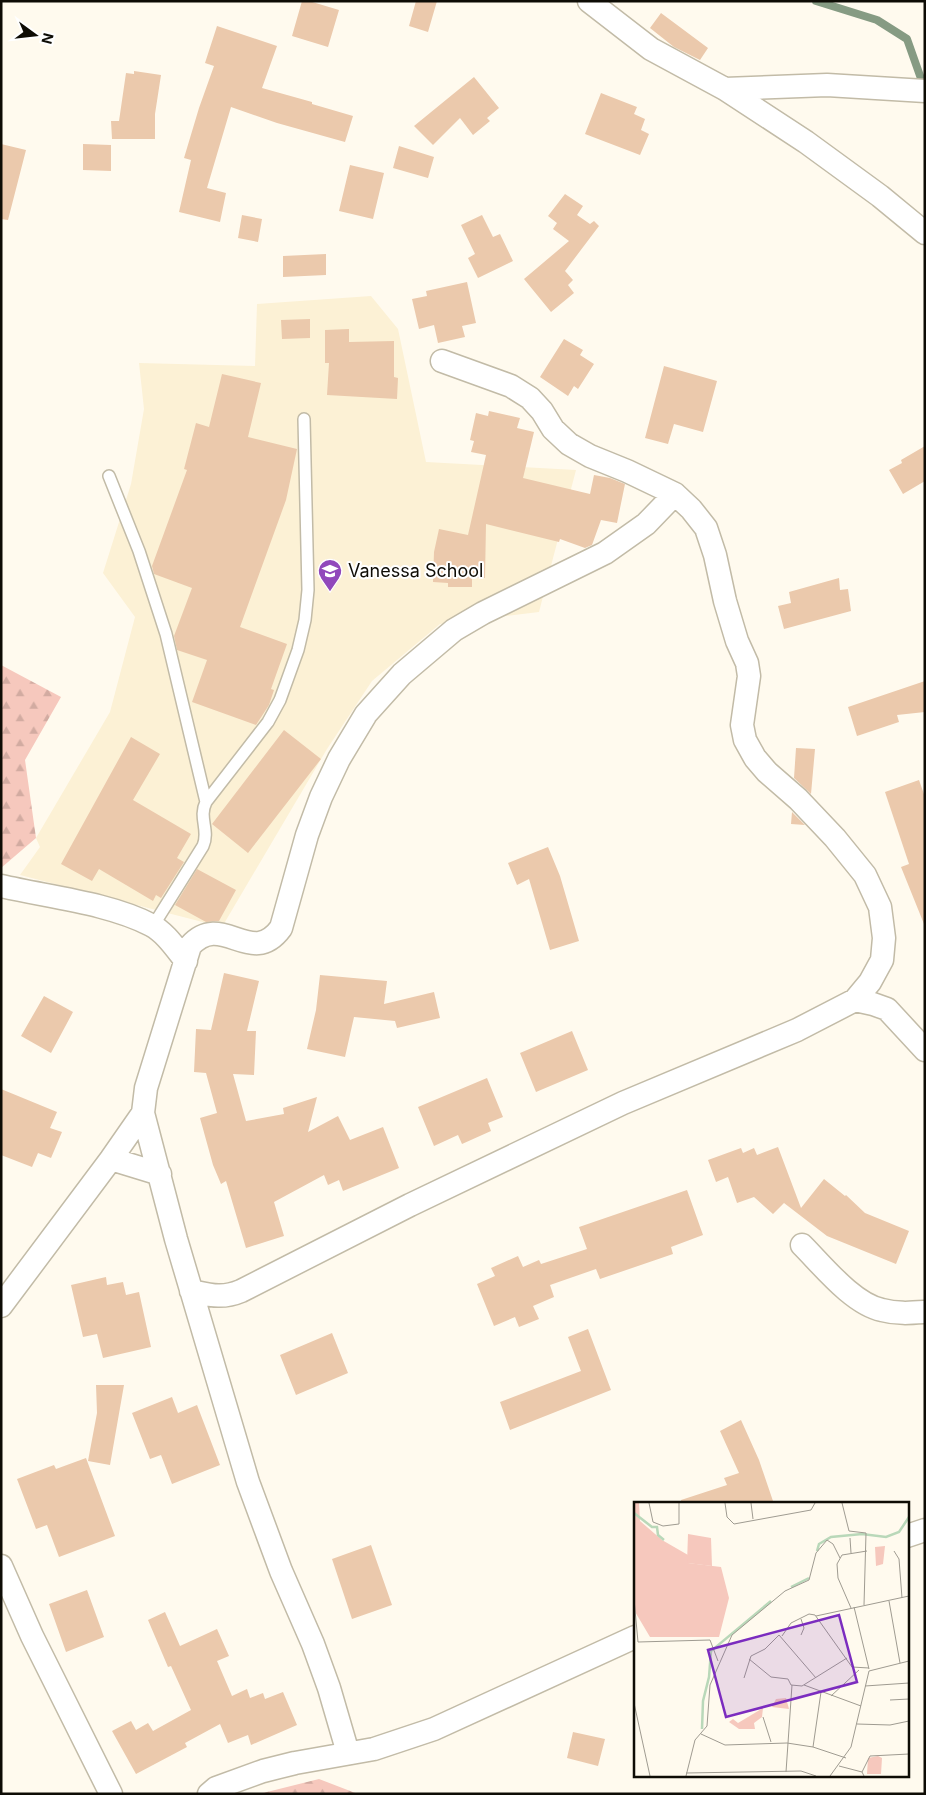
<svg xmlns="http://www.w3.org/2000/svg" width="926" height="1795" font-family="Inter,sans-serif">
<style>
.built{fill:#fcf1d5}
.forest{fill:url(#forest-firs)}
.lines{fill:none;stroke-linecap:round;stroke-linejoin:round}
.stream{stroke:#869b83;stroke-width:8}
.building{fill:#ebc9ac}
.service-casing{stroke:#c2bba7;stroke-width:14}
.minor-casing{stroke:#c2bba7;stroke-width:25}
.service{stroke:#fff;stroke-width:11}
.minor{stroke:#fff;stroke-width:22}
.labels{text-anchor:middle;stroke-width:4;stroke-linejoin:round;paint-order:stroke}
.poi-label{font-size:18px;fill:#0e0c05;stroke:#fff;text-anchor:start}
.inset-river{fill:none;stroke:#b9d8b9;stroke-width:2.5}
.inset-road{fill:none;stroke:#9f9b91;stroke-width:1}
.view{fill:#7b2cbf;fill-opacity:0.15;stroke:#7b2cbf;stroke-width:2.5}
.inset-edge{fill:none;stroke:#0e0c05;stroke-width:2.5}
</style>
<defs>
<pattern id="forest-firs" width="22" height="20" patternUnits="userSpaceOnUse" patternTransform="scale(1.25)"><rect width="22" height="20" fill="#f6c8bd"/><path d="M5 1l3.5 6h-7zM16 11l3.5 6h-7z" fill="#d2aba1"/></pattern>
</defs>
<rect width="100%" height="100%" fill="#fffaee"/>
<path class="built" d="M371,296l27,33 28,133 150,8 -37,142 -99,12 -68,57 -45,68 -105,178 -202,-52 20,-28 -4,-9 74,-126 25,-95 -32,-44 28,-89 13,-75 -5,-46 116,3 2,-62z"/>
<path class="forest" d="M1,665l60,32 -36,63 11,78 -35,30z
M319,1779l39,15h-99z"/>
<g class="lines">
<path class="stream" d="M816,1l61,19 30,19 17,48"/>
</g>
<path class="building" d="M302,1h7l30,9 -11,37 -36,-11z
M416,1h21l-9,31 -19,-6z
M661,13l47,35 -8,12 -26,-13 -24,-19z
M217,26l60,20 -15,42 50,14v2l41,12 -8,26 -68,-19 -46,-16 -24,81 19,5 -6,29 -41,-10 12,-52 -7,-2 15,-50 15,-42 -9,-3z
M134,71l27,4 -6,39v25h-43l-1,-18h8l7,-48 8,1z
M474,77l25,31 -12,10 3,3 -17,14 -13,-17 -27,27 -19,-19z
M601,93l36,14 -3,7 11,5 -4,11 8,4 -9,21 -55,-21z
M1,144l25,6 -18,70 -7,-1z
M83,144l28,1v26l-28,-1z
M399,146l35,11 -6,21 -35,-10z
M350,165l34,8 -11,46 -34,-8z
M565,194l18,12 -6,9 13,9 4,-3 5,5 -34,45 8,9 -5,5 6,8 -23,19 -27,-33 45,-38 -16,-12 4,-6 -9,-7z
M242,215l20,4 -4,23 -20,-4z
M482,215l11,22 7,-3 13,27 -35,17 -10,-20 7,-4 -14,-29z
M326,254v21l-43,2v-21z
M467,282l9,41 -14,3 3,11 -27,6 -4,-18 -15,4 -7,-30 15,-3 -1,-5z
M310,319v19l-28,1 -1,-19z
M349,329v13l45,-1v36l4,1 -1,21 -70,-4 2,-32h-4v-33z
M564,339l19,11 -3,5 14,9 -16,25 -4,-3 -6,10 -28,-19z
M664,366l53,15 -14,51 -29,-8 -6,20 -23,-6z
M222,374l39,9 -13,54 49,12 -11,51 -46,127 47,17 -16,45 3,1 -5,15 -13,20 -64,-23 15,-42 -30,-10 -3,-14 18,-48 -38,-14 -2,-8 35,-96 -3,-1 12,-46 13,4z
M489,411l31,7 -3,10 17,4 -11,46 67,16 4,-19 16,3 15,6 -8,39 -16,-3 -9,25 -7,3 -25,-9 -1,3 -73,-18 -1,54h-13v9h-24v-4l-15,-1 1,-30 5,-23 29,6 18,-80 -15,-3 3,-11 -4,-1 6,-27 12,3z
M925,446v35l-22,13 -14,-24 13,-7 -1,-3z
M839,578l1,12 8,-1 3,22 -67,18 -6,-23 13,-3 -2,-11z
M925,681v31l-28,3 2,7 -42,14 -9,-29z
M284,730l37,29 -73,94 -36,-29z
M131,737l29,17 -27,46 58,34 -14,24 7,4 -23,36 -5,-3 -3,6 -54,-32 -7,12 -31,-17z
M796,748l19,1 -4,45 -17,-16z
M919,780l6,17 -1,127 -23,-57 8,-3 -24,-72z
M792,812l13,13 -14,-1z
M548,847l12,29 19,65 -29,9 -21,-71 -12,6 -9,-22z
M197,869l39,21 -17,31 -13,1 -31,-17z
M224,973l35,8 -12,50h9l-2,44 -21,-1 13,47 38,-7 -1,-6 34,-11 -9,35 30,-16 12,24 33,-13 16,41 -56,23 -4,-11 -11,5 -4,-10 -50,27 10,34 -38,12 -20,-67 -5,3 -8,-19 -13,-47 17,-5 -11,-40 -12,-1 2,-43 15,1z
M320,975l67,6 -3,23 50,-12 6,26 -43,10 -2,-7 -41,-4 -9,40 -38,-8 9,-39z
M44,996l29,16 -22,41 -30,-17z
M572,1031l16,39 -52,22 -16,-39z
M487,1078l16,39 -15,6 3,8 -29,13 -4,-9 -24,11 -16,-39z
M1,1089l56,23 -7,16 12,4 -11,26 -13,-5 -6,14 -31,-12z
M778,1147l23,61 23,-29 21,17 1,-1 19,18 44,18 -13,33 -69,-28 -43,-33 -11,11 -19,-17 -17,6 -9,-26 -12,5 -8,-22 33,-12 2,5 11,-5 3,7z
M687,1190l16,45 -32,12 2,7 -73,25 -4,-10 -46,16 4,12 -21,9 6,13 -20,8 -4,-10 -21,9 -17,-42 18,-8 -4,-8 27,-12 5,11 16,-7 2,4 46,-15 -8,-22z
M106,1277l1,8 16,-3 3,13 13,-3 12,55 -48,11 -6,-24 -14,3 -12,-52z
M588,1329l23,61 -101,40 -10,-28 81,-31 -13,-34z
M332,1333l16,40 -52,22 -16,-40z
M96,1385h28l-14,80 -22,-4 9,-48z
M172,1397l6,16 19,-8 23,60 -48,19 -11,-29 -11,4 -18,-46z
M741,1420l18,40 15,44h-93v-4l46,-15 -3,-7 15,-5 -19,-42z
M86,1458l29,78 -56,21 -12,-32 -11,4 -19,-50 37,-14 2,4z
M371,1545l21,60 -40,14 -20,-60z
M87,1590l17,47 -38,15 -17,-48z
M165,1612l15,34 37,-17 12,27 -12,5 15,35 15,-7 3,9 13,-5 2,6 18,-7 14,33 -46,20 -3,-10 -20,8 -8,-19 -35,19 2,4 -51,27 -24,-43 19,-10 5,9 12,-7 5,8 38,-21 -20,-44 -3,1 -20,-47z
M573,1732l32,7 -7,27 -31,-8z"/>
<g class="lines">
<g class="service-casing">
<path id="service" d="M109,476l30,75 27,83 40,168
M153,926l50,-80c7,-16 -5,-28 3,-44l62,-80 12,-22 18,-50 7,-30 3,-30 -4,-171"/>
</g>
<g class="minor-casing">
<path id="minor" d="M589,1l62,48 74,40 81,53 74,54 45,37
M725,89l102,-4 98,6
M1,886c47,11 108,17 150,39 15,8 25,24 35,36
M855,1000l18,4 14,5 38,41
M111,1159l49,15
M802,1245c21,21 51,59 80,65 15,4 28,3 43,2
M191,1291c19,4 31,8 50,0l169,-86 213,-102 174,-73 58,-30 15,-18 12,-22 2,-22 -4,-31 -15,-32 -30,-37 -37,-39 -31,-27 -12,-14 -10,-18 -3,-15 7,-49 -2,-13 -10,-22 -12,-40 -10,-46 -9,-27 -15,-19 -16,-15 -48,-23 -37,-15 -21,-12 -16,-15 -11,-18 -12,-13 -19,-12 -69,-25
M1,1306l110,-147 32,-46
M907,1536l18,-6
M1,1566l31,70 79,158
M348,1753l-19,-65 -16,-44 -32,-73 -33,-89 -72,-243 -33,-126 3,-25 44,-142c32,-36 61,23 91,-18l26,-93 14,-38 18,-38 27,-45 36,-40 52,-44 29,-17 122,-60 41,-29 29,-30
M209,1794l7,-6 47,-17 32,-8 79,-14 60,-20 201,-92"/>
</g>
<use href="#service" class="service"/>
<use href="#minor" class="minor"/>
</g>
<defs>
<g id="school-pin" transform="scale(1.25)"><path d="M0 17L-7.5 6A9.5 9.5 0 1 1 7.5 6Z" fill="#9148bb" stroke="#fff"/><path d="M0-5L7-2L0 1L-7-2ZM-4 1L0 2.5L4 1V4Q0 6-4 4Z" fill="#fff"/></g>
</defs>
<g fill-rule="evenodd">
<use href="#school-pin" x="330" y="571"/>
</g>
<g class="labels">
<g class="poi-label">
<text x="348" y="577">Vanessa School</text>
</g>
</g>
<g transform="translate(634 1502)">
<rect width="275" height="275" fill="#fffaee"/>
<path d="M0,1h5l1,18 22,19 26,15v8l33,4 8,31 -10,39h-69l-16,-27z" fill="#f6c8bd"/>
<path d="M54,32l23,4 1,28 -25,-3zM251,44l-2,18 -7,2 -1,-19zM152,196l3,11 -17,-2 4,-8zM129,206l-1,9 -8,6 1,6h-16l-10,-7 4,-3 5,4zM244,254l4,2 -1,16h-14l1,-16z" fill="#f6c8bd"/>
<path class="inset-river" d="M0,11l18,14h5l1,8 6,5M183,49l2,-7 12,-7 31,-3 24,3 13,-5 10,-15M157,85l18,-9M68,227l1,-28 6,-24 2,-26 60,-50"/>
<path class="inset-road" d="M15,1l4,19 10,4 16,-2v-21M91,1l2,14 7,7 77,-14 4,-7M117,1l2,16M208,1l7,28 17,2 -2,72M216,36l1,15M260,49l5,8 3,39M0,97l4,43 72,-2 8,21M255,99l11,62M220,105l15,62M217,106l-13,-30 -1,-14 5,-9 25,-4M182,114l93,-20M167,133l3,-7 -3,-9M148,134l9,-13 18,-9 6,1 37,52 17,1M115,157l22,18 17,2 3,6 11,1 45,-28M110,176l7,-22 14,-7 14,-14 37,43M170,183l57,21M231,184l44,-3M197,194l28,-26M256,198l19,-1M0,201l16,73M129,215l8,25M223,222l33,1 19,-4M67,232l24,11 62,-2 26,4 33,11M179,245l8,-55M205,264l23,6 2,4M152,270l6,-87M228,270l8,-16 39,-2M52,271l115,-2 15,5M52,274l9,-36 12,-14 3,-41 22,-50 53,-44 24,-11 7,-27 11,-13 6,4 7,14M196,274l21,-29 18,-76 40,-10"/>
<path class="view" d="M205,113l18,67 -131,35 -18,-67z"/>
<rect width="275" height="275" class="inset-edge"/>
</g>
<rect width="926" height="1795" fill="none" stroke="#0e0c05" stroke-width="5"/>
<g transform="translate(35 35) rotate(105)" stroke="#ffffff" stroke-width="4" paint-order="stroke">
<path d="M0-4L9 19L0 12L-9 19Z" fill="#0e0c05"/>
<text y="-8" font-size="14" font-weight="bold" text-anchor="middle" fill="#0e0c05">N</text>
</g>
</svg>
